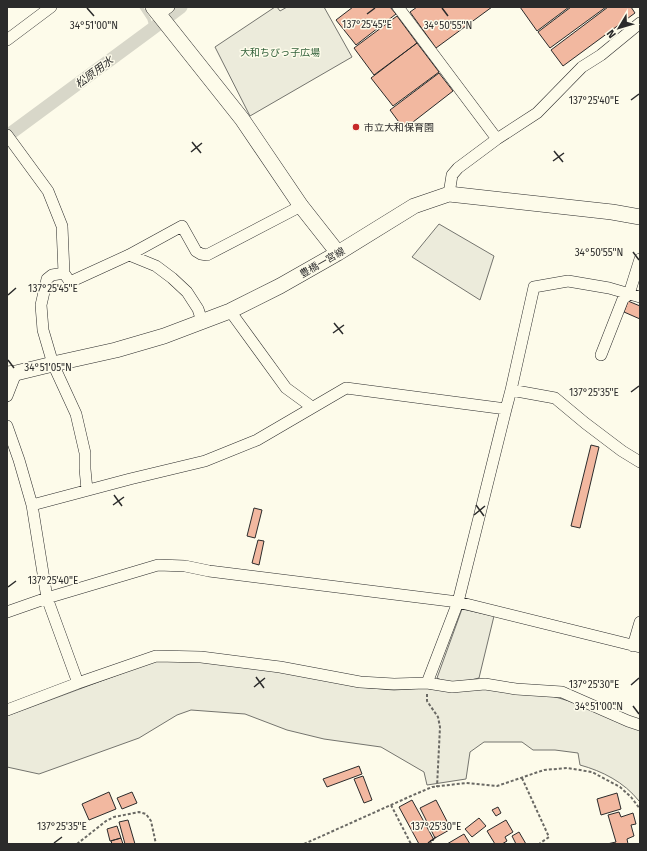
<svg xmlns="http://www.w3.org/2000/svg" width="647" height="851" font-family="'Fira Sans','Noto Sans JP',sans-serif">
<style>
.green{fill:#ecebdb;stroke:#74746e}
.lines{fill:none;stroke-linecap:round;stroke-linejoin:round}
.stream{stroke:#d8d7c9;stroke-width:3.5}
.canal{stroke:#d8d7c9;stroke-width:13}
.building{fill:#f2b8a0;stroke:#2b2b2b}
.street-casing{stroke:#2b2b2b;stroke-width:12}
.secondary-casing{stroke:#2b2b2b;stroke-width:16}
.path{stroke:#6a6964;stroke-width:2;stroke-dasharray:3 2;stroke-linecap:butt}
.street{stroke:#fdfbea;stroke-width:11}
.secondary{stroke:#fdfbea;stroke-width:15}
.ticks{fill:none;stroke:#2b2b2b;stroke-width:1.5}
.poi-dot{fill:#c62828;stroke:#fdfbea;stroke-width:1.5}
.labels{text-anchor:middle;stroke-width:3;stroke-linejoin:round;paint-order:stroke}
.park-label{font-size:10px;fill:#34623c;stroke:#fdfbea}
.poi-label{font-size:10px;fill:#2b2b2b;stroke:#fdfbea;text-anchor:start}
.street-label{font-size:10px;fill:#2b2b2b;stroke:#fdfbea}
.water-label{font-size:11px;font-style:italic;fill:#2b2b2b;stroke:#fdfbea}
.ticks-label{font-size:10px;text-anchor:middle;fill:#2b2b2b;stroke:#fdfbea;stroke-width:3;stroke-linejoin:round;paint-order:stroke}
</style>
<rect width="100%" height="100%" fill="#fdfbea"/>
<path class="green" d="M275,7h2l3,4 7,-4h37l28,50 -102,59 -35,-69z
M439,224l55,32 -14,44 -68,-43z
M462,609l32,7 -15,62 -25,6 -7,-1 -10,-5z
M162,660l38,1 78,10 82,16 34,3 29,-2 29,3 31,-2 69,7 17,5 71,29v71h-1c-15,-19 -37,-30 -59,-36l-2,-12 -23,-3h-22l-11,-8h-38l-14,10 -4,27 -39,6 -3,-13 -43,-25 -57,-8 -37,-9 -42,-16 -54,-4 -14,5 -38,23 -100,36 -32,-7v-51l145,-54z"/>
<g class="lines">
<path class="stream" d="M141,7l8,12 3,10"/>
<path class="canal" d="M7,136l145,-107 29,-22"/>
</g>
<path class="building" d="M353,7h37l6,7 -40,31 -20,-25z
M417,7h75l-56,41 -26,-36z
M520,7h49l-32,24z
M571,7h35l-56,41 -12,-16z
M608,7h23l4,6 -72,53 -12,-16z
M397,16l20,27 -43,32 -20,-27z
M417,43l22,29 -46,34 -22,-28z
M439,73l14,18 -49,38 -14,-19z
M628,301l12,5v13l-16,-7z
M591,445l8,2 -19,81 -9,-2z
M254,508l8,2 -7,28 -8,-2z
M258,540l6,1 -5,24 -7,-2z
M359,766l3,8 -35,13 -4,-8z
M363,776l9,24 -8,3 -10,-24z
M109,792l7,17 -27,11 -7,-16z
M132,792l5,11 -15,6 -5,-11z
M617,793l4,16 -20,6 -4,-16z
M412,800l22,40 -4,1 2,3h-13l-20,-37z
M436,800l15,29 -16,9 -15,-30z
M498,807l3,6 -5,3 -4,-6z
M619,812l2,5 12,-4 3,11 -5,1 3,11 -7,3 1,5h-21l9,-2 -8,-27z
M479,818l7,8 -14,11 -7,-8z
M128,820l7,24h-10l-6,-22z
M506,820l7,12 -8,5 2,4 -5,3h-7l-8,-13z
M117,826l4,12 -11,3 -3,-12z
M519,832l7,12h-10l-4,-8z
M464,834l6,10h-23z
M121,838l2,6h-11l-1,-3z"/>
<g class="lines">
<g class="street-casing">
<path id="street" d="M398,7l99,132
M158,15l11,-8
M7,40l44,-33
M7,135l41,56 14,35 2,47 -12,2 -5,4 -6,26 2,25 10,34 23,50 9,39v16l2,21
M449,194l3,-19 6,-7 39,-29 40,-26 45,-46 19,-12 39,-32
M129,255l27,11 16,12 15,14 11,17 4,12
M64,273l6,9 59,-27 53,-29 14,25 5,3 6,1 94,-49
M230,311l56,77 26,19
M601,355l22,-56 6,-5 11,-35
M511,390l44,8 30,25 37,28 18,11
M7,396l9,-23
M7,426l12,34 13,45 15,93 31,85
M32,505l98,-26 75,-18 52,-21 89,-52 160,21
M7,612l40,-14 111,-33 27,1 24,5 249,31 182,45
M633,646l7,-24
M427,683l31,-81 48,-193 5,-19 23,-103 34,-6 41,7 31,9
M7,710l71,-27 78,-27 45,1 79,10 80,15 34,2 33,-1 25,4 33,-3 31,5 46,3 66,29 12,4"/>
</g>
<g class="secondary-casing">
<path id="secondary" d="M153,7l89,112 59,87 37,47
M7,374l9,-1 37,-9 63,-14 48,-14 66,-25 50,-25 58,-33 76,-47 35,-12 163,18 28,5"/>
</g>
<path class="path" d="M427,694v7l11,16 2,10 -3,60
M522,778l27,59 -10,7
M391,805l20,39
M77,844l29,-23 8,-4 25,-5 7,2 5,7 5,23
M304,844l107,-48 21,-9 34,-4 31,3 47,-16 23,-2 25,4 28,15 11,10 9,12"/>
<use href="#street" class="street"/>
<use href="#secondary" class="secondary"/>
</g>
<path class="ticks" d="M87,8l7,8M442,8l6,8M367,14l8,-6M631,100l8,-6M192,142l9,11M554,151l9,11M191,152l11,-9M553,161l11,-8M633,252l6,8M8,295l8,-7M334,323l9,11M333,333l11,-8M8,360l6,8M631,392l8,-6M114,495l8,11M113,505l11,-8M476,505l8,11M474,515l11,-9M8,587l8,-6M256,677l8,11M631,685l8,-7M254,687l11,-9M633,706l6,8M54,843l8,-6M428,843l8,-6"/>
<circle class="poi-dot" cx="356" cy="127" r="4"/>
<g class="labels">
<g class="park-label">
<text x="280" y="56">大和ちびっ子広場</text>
</g>
<g class="poi-label">
<text x="364" y="131">市立大和保育園</text>
</g>
<g class="street-label">
<text transform="translate(322 262) rotate(-30)" y="4">豊橋一宮線</text>
</g>
<g class="water-label">
<text transform="translate(94 72) rotate(-37)" y="4">松原用水</text>
</g>
</g>
<g class="ticks-label">
<text x="367" y="28">137°25'45"E</text>
<text x="94" y="29">34°51'00"N</text>
<text x="448" y="29">34°50'55"N</text>
<text x="594" y="104">137°25'40"E</text>
<text x="599" y="256">34°50'55"N</text>
<text x="53" y="292">137°25'45"E</text>
<text x="48" y="371">34°51'05"N</text>
<text x="594" y="396">137°25'35"E</text>
<text x="53" y="584">137°25'40"E</text>
<text x="594" y="688">137°25'30"E</text>
<text x="599" y="710">34°51'00"N</text>
<text x="62" y="830">137°25'35"E</text>
<text x="436" y="830">137°25'30"E</text>
</g>
<rect width="647" height="851" fill="none" stroke="#2b2b2b" stroke-width="16"/>
<g transform="translate(619 28) rotate(232)" stroke="#fdfbea" stroke-width="3" paint-order="stroke">
<path d="M0-3L7 15L0 10L-7 15Z" fill="#2b2b2b"/>
<text y="-6" font-size="11" font-weight="bold" text-anchor="middle" fill="#2b2b2b">N</text>
</g>
</svg>
